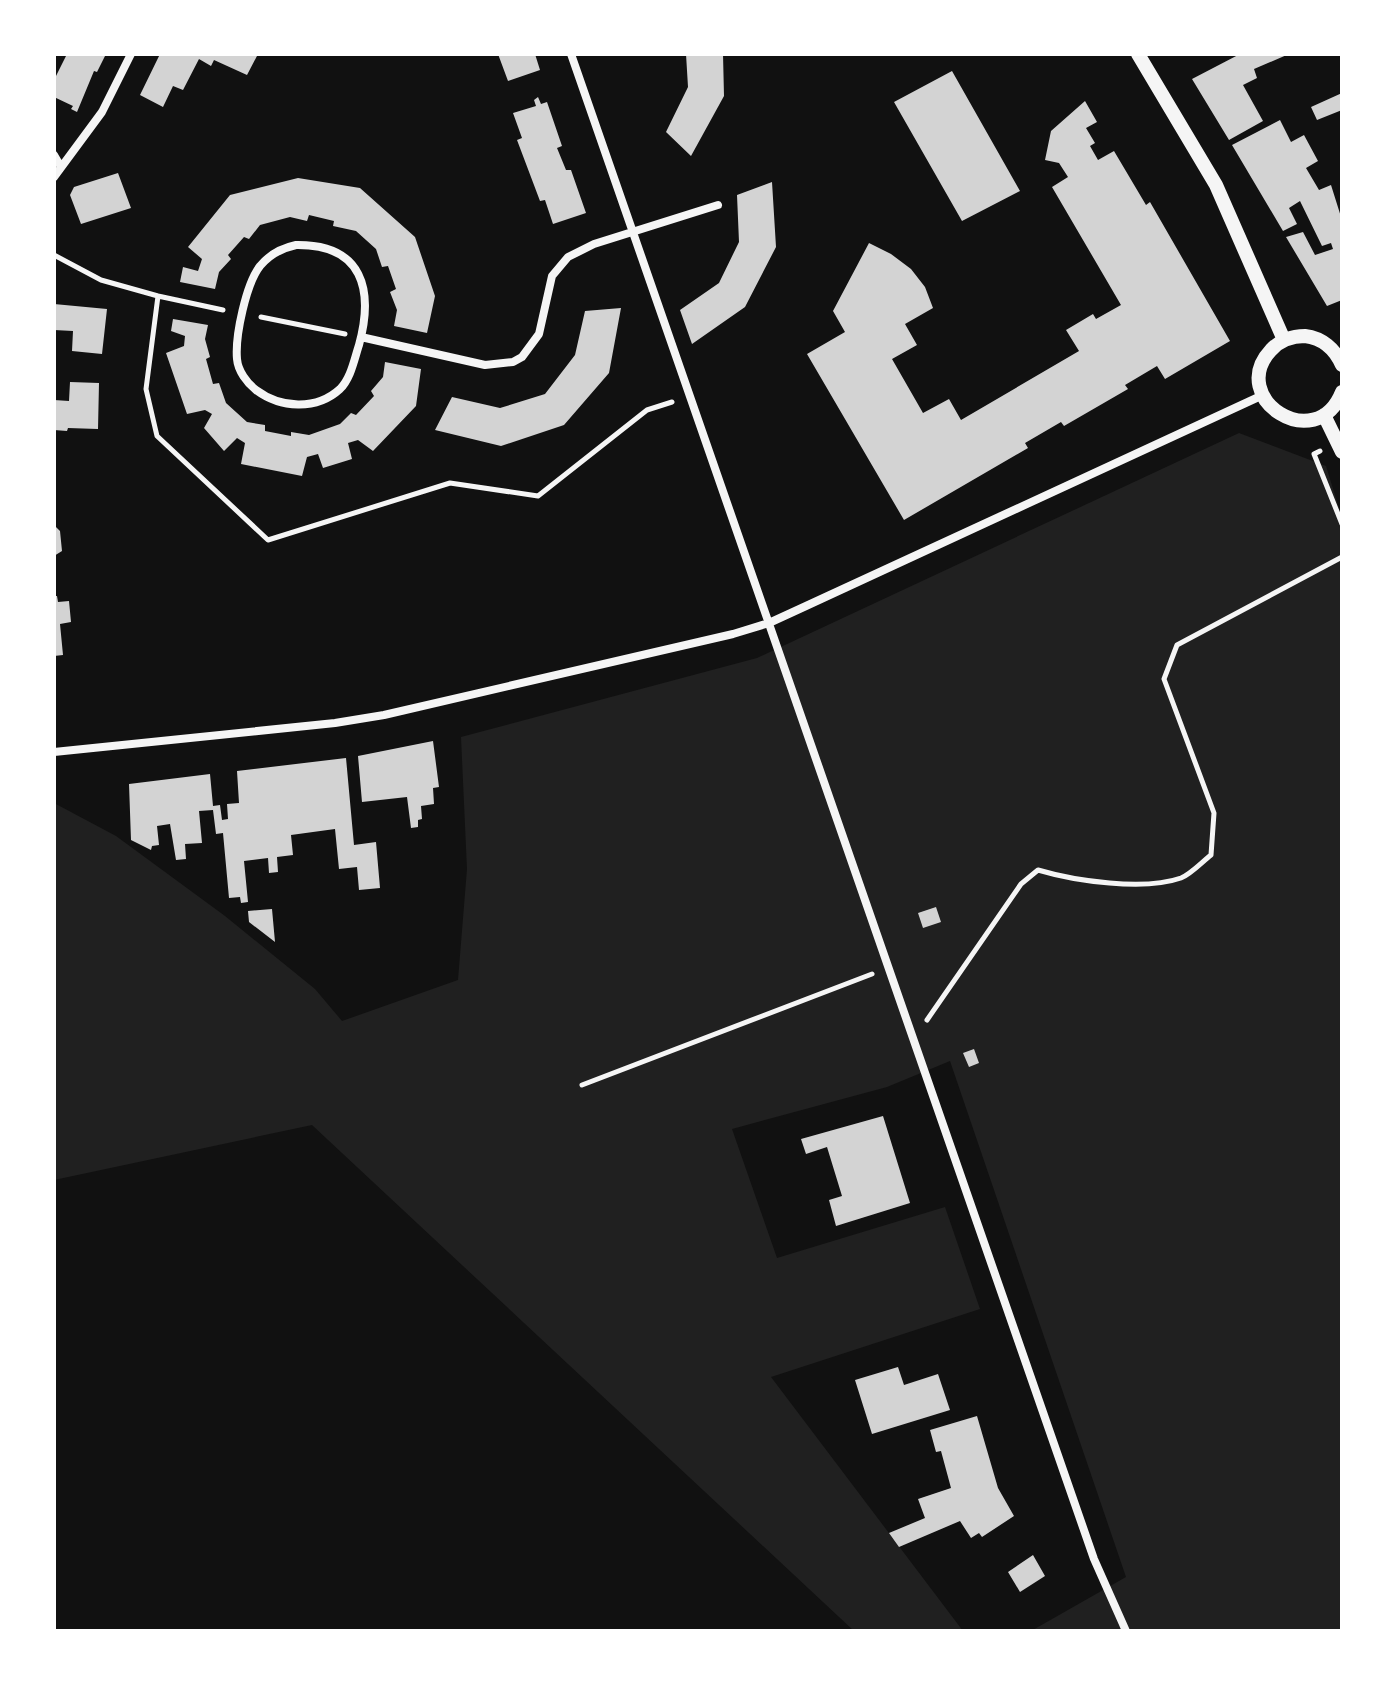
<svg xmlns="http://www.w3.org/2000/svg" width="1396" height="1685" font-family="Bitter,serif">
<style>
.green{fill:#202020}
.building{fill:#d3d3d3}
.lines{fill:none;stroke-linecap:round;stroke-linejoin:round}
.path{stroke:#f5f5f5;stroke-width:5}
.minor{stroke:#f5f5f5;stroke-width:8}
.tertiary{stroke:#f5f5f5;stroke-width:14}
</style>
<rect width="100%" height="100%" fill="#111"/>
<path class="green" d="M1239,433l87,33 16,52v1113h-311l95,-54 -176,-516 -63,26 -155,42 45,129 168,-51 35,102 -209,68 192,254h-109l-542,-506 -258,55v-377l62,33 109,80 90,73 27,32 116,-41 9,-111 -6,-132 296,-79z"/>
<path class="building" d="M67,54h39l-9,18 -3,-1 -17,41 -6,-3 2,-3 -19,-9v-22l2,1z
M160,54h98l-11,21 -33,-15 -3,6 -12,-7 -16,31 -10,-4 -10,21 -23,-12z
M498,54h37l5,16 -32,11z
M686,54h37l1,42 -33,60 -25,-24 22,-45z
M1240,54h49l-35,15 3,9 -14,7 20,36 -34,19 -37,-61z
M952,71l68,120 -58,30 -68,-119z
M1342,93v17l-25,10 -6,-13z
M538,97l3,7 6,-2 15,44 -5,2 9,22h5l15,43 -33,11 -8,-24 -5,1 -23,-61 5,-2 -9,-25 23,-7 -2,-6z
M1085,101l12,21 -11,6 9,15 -5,3 8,14 16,-9 32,54 4,-3 80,139 -65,38 -8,-13 -32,19 3,4 -64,37 -3,-4 -36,21 3,5 -124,72 -97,-166 38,-22 -12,-21 36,-68 22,11 20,15 14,18 8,21 -28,16 12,21 -25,14 31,54 26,-14 12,21 118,-69 -13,-21 27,-16 3,5 25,-14 -69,-118 16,-10 -9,-14 -14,-3 6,-29z
M1280,120l11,22 13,-7 14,26 -12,7 13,22 12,-5 11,35v80l-15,6 -41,-69 17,-5 12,23 18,-6 -2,-6 -9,3 -22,-45 -11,7 8,16 -14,7 -51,-86z
M118,173l13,35 -50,16 -11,-29 4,-8z
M298,178l62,10 55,49 20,59 -8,37 -33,-7 3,-16 -7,-18 6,-3 -8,-23 -6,1 -6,-18 -20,-18 -23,-5 1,-5 -25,-6 -2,6 -17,-4 -30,8 -11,14 -5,-2 -16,18 3,4 -12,13 -4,17 -35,-7 3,-15 15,4 4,-12 -14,-12 42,-52z
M772,182l4,65 -31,60 -53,37 -12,-34 39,-27 20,-41 -2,-47z
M54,304l53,5 -5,45 -30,-3 1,-20 -19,-1z
M621,308l-12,65 -45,52 -63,21 -66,-16 17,-33 48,11 45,-14 30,-39 10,-44z
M173,319l35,6 -3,14 5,18 -4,2 7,25 6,-1 7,20 21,19 18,3v6l26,5v-4l18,3 31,-11 11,-11 5,2 18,-19 -3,-5 12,-14 2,-15 36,7 -5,37 -43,45 -15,-11 -10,3 4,16 -29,9 -5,-14 -11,3 -5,19 -61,-12 4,-21 -8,-5 -13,13 -20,-23 8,-14 -7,-4 -18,4 -21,-61 18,-7 1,-10 -14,-5z
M70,382l29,1 -1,46 -30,-1 -1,3 -13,-1v-30l15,1z
M54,525l6,6 2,20 -8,5z
M54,596h3l1,6 11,-1 2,21 -11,2 3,31 -9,1z
M433,741l6,46 -6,1 1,16 -13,2 1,13 -4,1v7l-7,1 -4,-31 -45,5 -4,-46z
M346,758l8,87 22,-3 4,46 -21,2 -2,-23 -18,2 -4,-40 -44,6 2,20 -16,2 1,15 -9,1 -1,-15 -24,3 4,41 -7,1 -1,-6 -11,1 -6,-65 -7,1 -3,-24 -14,1 3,32 -17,1 1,15 -10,1 -6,-36 -13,2 2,19 -7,1 -1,4 -20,-10 -2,-56 81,-10 3,32 7,-1 2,15 6,-1 -1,-15 12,-1 -2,-32z
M936,907l5,15 -18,6 -5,-15z
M272,909l3,33 -26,-20 -1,-11z
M974,1049l5,14 -10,4 -6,-14z
M883,1116l27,87 -74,23 -7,-26 13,-4 -15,-49 -21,7 -5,-15z
M898,1367l6,18 34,-11 12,36 -78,24 -17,-54z
M977,1416l21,72 16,28 -32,21 -3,-4 -8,5 -11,-17 -61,26 -10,-14 36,-15 -7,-19 33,-11 -10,-37 -5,1 -6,-22z
M1033,1555l12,21 -25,16 -12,-20z"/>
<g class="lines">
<path class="path" d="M54,255l47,25 57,16 65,14
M158,296l-12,93 11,47 111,104 182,-57 88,13 109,-86 25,-8
M261,317l84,17
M1320,451l-6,3 28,70
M927,1020l94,-136 17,-14c37,11 106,21 143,8 10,-4 21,-16 30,-23l3,-42 -50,-134 13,-34 165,-88
M582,1085l290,-111"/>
<path class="minor" d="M571,54l523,1505 32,72
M54,155l7,12
M54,177l48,-65 29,-58
M296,245c67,-1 78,45 63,100 -5,15 -8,33 -19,44 -24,22 -60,19 -84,1 -9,-7 -18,-19 -19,-31 -2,-23 9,-75 23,-93 10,-12 22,-18 36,-21z
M361,337l124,28 28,-3 9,-5 17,-23 13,-58 16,-19 26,-13 124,-39
M54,752l281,-29 49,-8 349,-81 36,-11 37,-17 457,-211"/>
<path class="tertiary" d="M1138,54l78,131 68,155
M1342,365c-7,-16 -20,-27 -37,-29 -13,0 -26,5 -34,14 -45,48 45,107 71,42
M1324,415l18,37"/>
</g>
<rect width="1396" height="1685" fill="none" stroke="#ffffff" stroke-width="112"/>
</svg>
